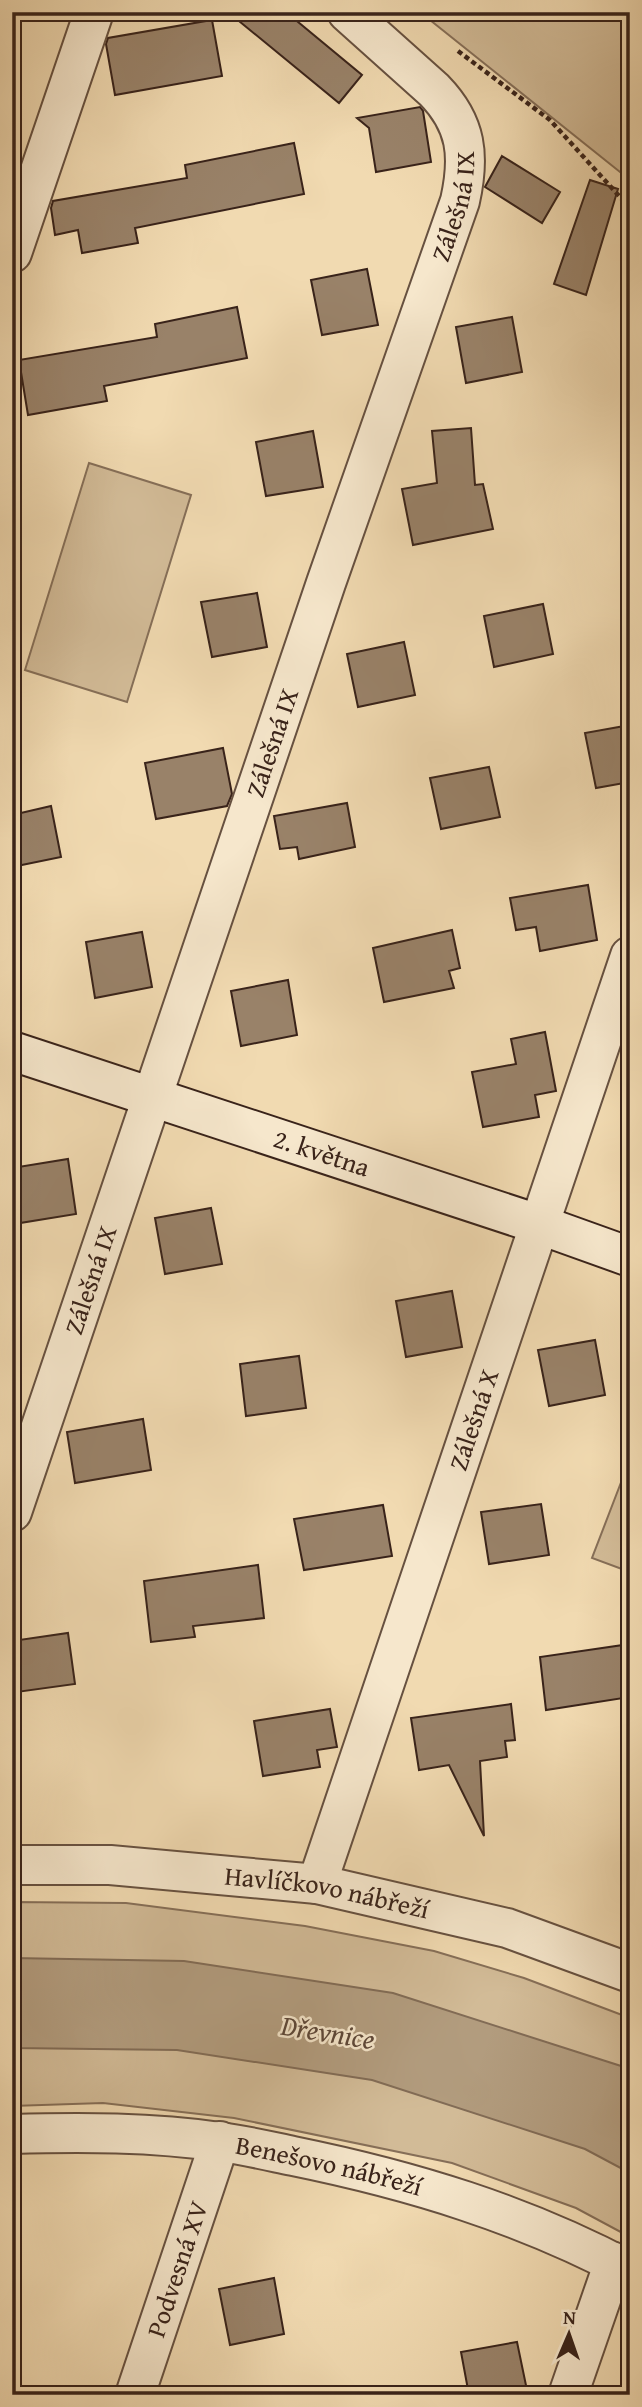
<svg xmlns="http://www.w3.org/2000/svg" width="642" height="2407" font-family="'Gentium Book Plus',serif">
<style>
.green{fill:#d2bb97;stroke:#866f58;stroke-width:2}
.water{fill:#b29c7e;stroke:#826c56;stroke-width:2}
.building{fill:#998269;stroke:#39231a;stroke-width:2}
.lines{fill:none;stroke-linecap:round;stroke-linejoin:round}
.street-casing{stroke:#675140;stroke-width:42}
.secondary-casing{stroke:#39231a;stroke-width:42}
.path{stroke:#39231a;stroke-width:4.5;stroke-dasharray:5 3.5;stroke-linecap:butt}
.street{stroke:#f6e7cc;stroke-width:38}
.secondary{stroke:#f6e7cc;stroke-width:38}
.labels{text-anchor:middle;stroke-width:5;stroke-linejoin:round;paint-order:stroke}
.street-label{font-size:26px;fill:#39231a;stroke:#f6e7cc}
.water-label{font-size:28px;font-style:italic;fill:#5d4738;stroke:#f6e7cc}
</style>
<rect width="100%" height="100%" fill="#f1dab1"/>
<filter id="stains"><feTurbulence type="fractalNoise" baseFrequency=".00286" numOctaves="4"/><feColorMatrix values="0 0 0 0 .2 0 0 0 0 .09 0 0 0 0 .02 0 0 0 .5 -.17"/></filter>
<radialGradient id="worn" r=".72"><stop offset=".6" stop-color="#630" stop-opacity="0"/><stop offset="1" stop-color="#630" stop-opacity=".3"/></radialGradient>
<path class="green" d="M420,12h210v168z
M89,463l102,32 -64,207 -102,-32z
M630,1459v113l-38,-14z
M12,1902l114,1 179,23 129,25 90,27 106,40v219l-54,-29 -124,-45 -218,-45 -131,-15 -91,3z"/>
<path class="water" d="M12,1958l172,3 209,32 228,73 9,5v102l-45,-24 -213,-69 -195,-30 -165,-2z"/>
<path class="building" d="M228,12h58l76,63 -23,28z
M212,20l10,56 -107,19 -9,-51 2,-6z
M420,107l3,4 8,51 -55,10 -7,-44 -12,-10z
M294,143l10,51 -169,34 3,15 -56,10 -4,-23 -23,5 -4,-27 2,-7 134,-23 -2,-13z
M502,156l58,36 -18,31 -57,-36z
M590,180l28,9 -32,106 -32,-11z
M367,269l11,56 -56,10 -11,-55z
M237,307l10,51 -143,28 3,15 -79,14 -9,-55 138,-23 -2,-13z
M512,317l10,55 -56,11 -10,-56z
M471,428l4,57 8,-1 10,45 -80,16 -11,-56 35,-6 -5,-52z
M313,431l10,56 -57,9 -10,-54z
M257,593l10,54 -55,10 -11,-55z
M543,604l10,50 -59,13 -10,-51z
M404,642l11,53 -57,12 -11,-53z
M630,725v57l-34,6 -11,-55z
M223,748l9,46 -5,12 -71,13 -11,-56z
M489,767l11,50 -59,12 -11,-51z
M347,803l8,44 -56,12 -2,-12 -17,2 -6,-33z
M51,806l10,51 -49,10v-52z
M588,885l9,55 -57,11 -4,-24 -20,3 -6,-32z
M452,930l8,38 -11,3 5,17 -70,14 -11,-54z
M142,932l10,55 -57,11 -9,-56z
M288,980l9,55 -56,11 -10,-55z
M545,1032l11,59 -21,4 4,22 -56,10 -11,-55 44,-8 -5,-25z
M68,1159l8,55 -56,9 -8,-55z
M211,1208l11,56 -57,10 -10,-56z
M452,1291l10,56 -56,10 -10,-56z
M595,1340l10,55 -56,11 -11,-56z
M299,1356l7,52 -60,8 -6,-52z
M143,1419l8,51 -76,13 -8,-51z
M541,1504l8,51 -60,9 -8,-52z
M383,1505l9,51 -88,14 -10,-51z
M258,1565l6,53 -71,8 2,11 -44,5 -7,-61z
M68,1633l7,51 -58,8 -5,-32v-19z
M630,1644v53l-84,13 -6,-53z
M511,1704l4,36 -10,1 2,16 -27,4 4,75 -35,-71 -30,5 -8,-52z
M330,1709l7,38 -20,3 3,17 -57,9 -9,-55z
M274,2278l10,56 -54,11 -11,-56z
M517,2342l11,53h-59l-8,-43z"/>
<g class="lines">
<g class="street-casing">
<g id="street">
<path d="M12,253l82,-241"/>
<path id="s1" d="M12,1512l314,-929 134,-382c10,-45 7,-77 -26,-111l-87,-78"/>
<path id="s2" d="M12,1865h98l207,19 190,44 123,45"/>
<path id="s3" d="M317,1884l313,-928"/>
<path id="s4" d="M12,2134c69,-2 140,-2 208,8 24,3 49,9 73,14 118,24 230,58 337,115"/>
<path id="s5" d="M135,2395l85,-254"/>
<path d="M568,2395l46,-133"/>
</g>
</g>
<g class="secondary-casing">
<g id="secondary">
<path id="s6" d="M12,1051l526,173 92,33"/>
</g>
</g>
<path class="path" d="M458,51l92,69 80,88"/>
<use href="#street" class="street"/>
<use href="#secondary" class="secondary"/>
</g>
<g class="labels">
<g class="street-label">
<text dy="9" stroke="none"><textPath href="#s1" startOffset="1379">Zálešná IX</textPath></text>
<text dy="9" stroke="none"><textPath href="#s1" startOffset="812">Zálešná IX</textPath></text>
<text dy="9" stroke="none"><textPath href="#s6" startOffset="326">2. května</textPath></text>
<text dy="9" stroke="none"><textPath href="#s1" startOffset="245">Zálešná IX</textPath></text>
<text dy="9" stroke="none"><textPath href="#s3" startOffset="490">Zálešná X</textPath></text>
<text dy="9" stroke="none"><textPath href="#s2" startOffset="317">Havlíčkovo nábřeží</textPath></text>
<text dy="9" stroke="none"><textPath href="#s4" startOffset="320">Benešovo nábřeží</textPath></text>
<text dy="9" stroke="none"><textPath href="#s5" startOffset="133">Podvesná XV</textPath></text>
</g>
<g class="water-label">
<text transform="translate(328 2032) rotate(9)" y="10">Dřevnice</text>
</g>
</g>
<rect width="642" height="2407" fill="none" stroke="#f1dab1" stroke-width="42"/>
<rect x="14" y="14" width="614" height="2379" fill="none" stroke="#39231a" stroke-width="3.5"/>
<rect x="21" y="21" width="600" height="2365" fill="none" stroke="#39231a" stroke-width="2"/>
<g transform="translate(569 2334) rotate(2)" stroke="#f6e7cc" stroke-width="5" paint-order="stroke">
<path d="M0-5L12 26L0 18L-12 26Z" fill="#39231a"/>
<text y="-10" font-size="19" font-weight="bold" text-anchor="middle" fill="#39231a">N</text>
</g>
<rect width="100%" height="100%" filter="url(#stains)"/>
<rect width="100%" height="100%" fill="url(#worn)"/>
</svg>
